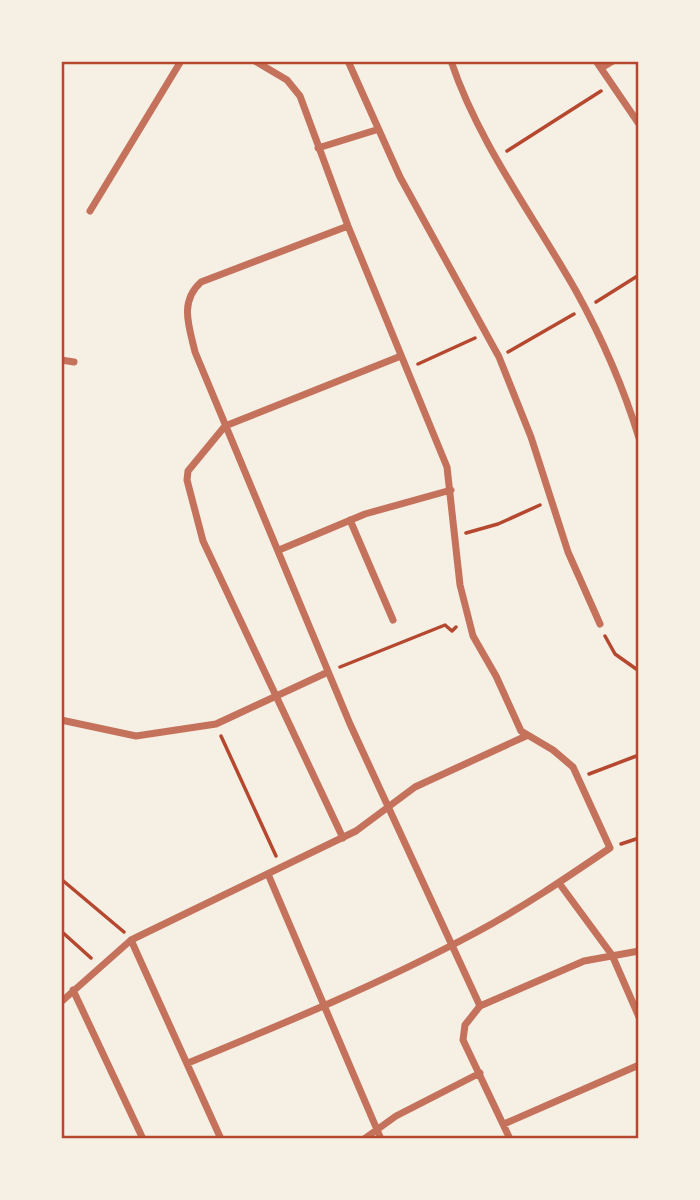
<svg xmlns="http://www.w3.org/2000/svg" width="700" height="1200" font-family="'Space Grotesk',sans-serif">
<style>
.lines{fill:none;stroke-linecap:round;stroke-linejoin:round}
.path{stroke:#b5482f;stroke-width:3.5}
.minor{stroke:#c5725c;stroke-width:7}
.neatline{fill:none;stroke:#b5482f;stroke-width:2.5}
</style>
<rect width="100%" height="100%" fill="#f6efe4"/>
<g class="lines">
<path class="path" d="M507,151l94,-60
M596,302l43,-27
M508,352l66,-38
M418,364l57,-26
M466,533l32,-9 42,-19
M605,636l10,18 24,17
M340,667l105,-42 7,6 4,-4
M221,736l55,120
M589,774l50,-19
M621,844l18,-6
M61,879l63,53
M61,931l30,27"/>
<path class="minor" d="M348,61l52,116 99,180 32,80 37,115 32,72
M451,61c28,83 82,154 125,230 26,47 47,95 63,147
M596,61l43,63
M601,68l12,-7
M318,148l58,-18
M90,211l91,-150
M348,226l-147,56c-22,20 -12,44 -6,70l155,372 130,282
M61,360l13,2
M350,520l43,100
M279,550l86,-36 86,-24
M61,720l75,16 80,-12 112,-52
M343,838l-140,-297 -16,-61 1,-9 37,-45 176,-70
M268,874l113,265
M559,883l53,72 27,62
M131,940l90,199
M73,990l70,149
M61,1002l70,-62 225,-109 59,-44 111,-51
M188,1063c97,-40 194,-80 287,-130 47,-25 91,-55 135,-85l-37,-81 -20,-17 -32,-19 -25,-55 -23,-40 -13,-51 -13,-118 -99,-241 -48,-130 -13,-16 -32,-19
M504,1124l135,-59
M364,1139l32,-23 84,-43
M510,1139l-47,-99 2,-15 15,-19 104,-45 55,-10"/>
</g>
<rect width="700" height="1200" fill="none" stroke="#f6efe4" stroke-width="126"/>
<rect x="63" y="63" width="574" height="1074" class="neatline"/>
</svg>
